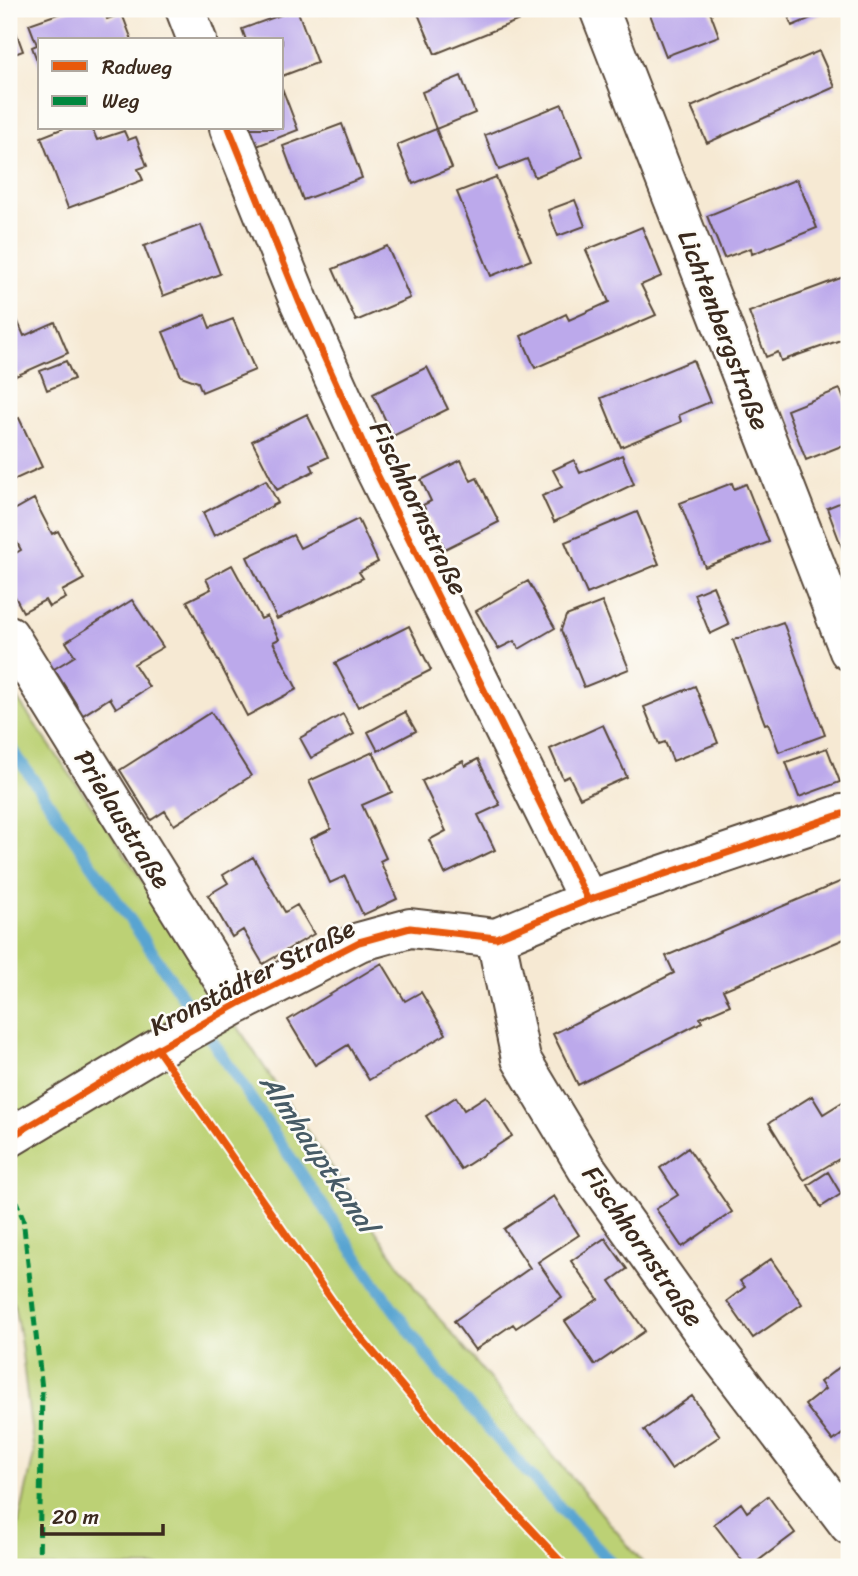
<svg xmlns="http://www.w3.org/2000/svg" width="858" height="1576" font-family="Sriracha,sans-serif">
<style>
.green{fill:#bcd175;stroke:#7c7e4a;stroke-width:2}
.lines{fill:none;stroke-linecap:round;stroke-linejoin:round}
.stream{stroke:#59a4d1;stroke-width:12}
.building{fill:#bca9eb}
.street-casing{stroke:#574739;stroke-width:42}
.street{stroke:#fff;stroke-width:38}
.quiet{stroke:#00873e;stroke-width:5;stroke-dasharray:10 5;stroke-linecap:butt}
.cycleway-casing{stroke:#fdfcf7;stroke-width:11}
.cycleway{stroke:#e8590c;stroke-width:7}
.labels{text-anchor:middle;stroke-width:5;stroke-linejoin:round;paint-order:stroke}
.street-label{font-size:26px;fill:#3b2a1e;stroke:#fdfcf7}
.water-label{font-size:28px;font-style:italic;fill:#475b66;stroke:#fdfcf7}
</style>
<rect width="100%" height="100%" fill="#fdfcf7"/>
<filter id="ink" filterUnits="userSpaceOnUse"><feTurbulence type="fractalNoise" baseFrequency=".0143" numOctaves="2"/><feDisplacementMap in="SourceGraphic" scale="14" xChannelSelector="R" yChannelSelector="G"/><feConvolveMatrix kernelMatrix="1 2 1 2 8 2 1 2 1" color-interpolation-filters="sRGB"/></filter>
<filter id="wash" filterUnits="userSpaceOnUse"><feTurbulence type="fractalNoise" baseFrequency=".00686" numOctaves="4" result="noise"/><feDisplacementMap in="SourceGraphic" scale="28" xChannelSelector="R" yChannelSelector="G"/><feGaussianBlur stdDeviation="1.57" result="paint"/><feColorMatrix in="noise" values="0 0 0 0 0 0 0 0 0 0 0 0 0 0 0 0 0 1.4 0 .05"/><feComposite in="paint" operator="in"/></filter>
<g filter="url(#wash)">
<rect width="100%" height="100%" fill="#f6e9d3"/>
<path class="green" d="M9,687l102,146 176,269 132,192 227,273h-637l25,-113 -14,-117 -11,-59z"/>
<g class="lines">
<path class="stream" d="M9,745l140,202 230,342 61,84 77,88 98,106"/>
</g>
<g id="blocks">
<path class="building" d="M72,9h32l3,10 15,-5 10,26h-92v28l-8,-21 5,-2 -8,-21z
M297,9l20,54 -35,13v-36h-36l-4,-11z
M416,9h108l3,8 -92,37z
M648,9h61l10,27 -53,20z
M785,9h48l-41,17z
M9,13l14,38 -14,5z
M819,51l16,36 -128,56 -16,-36z
M461,76l14,37 -39,16 -14,-37z
M282,88l16,42 -41,16 -7,-18h32z
M562,104l21,53 -48,20 -8,-18 -28,11 -14,-35z
M342,124l20,54 -59,22 -20,-54z
M64,128h28l5,12 27,-9 4,9 8,-3 11,29 -9,3 5,11 -75,28 -27,-71z
M436,129l16,39 -39,16 -16,-39z
M496,177l35,83 -40,16 -34,-84z
M797,179l20,49 -65,26 -1,-6 -27,10 -17,-42z
M575,200l10,26 -27,10 -10,-26z
M201,225l19,49 -57,22 -19,-50z
M642,227l20,49 -21,9 15,30 -121,53 -14,-32 45,-22 3,6 40,-18 -23,-52z
M387,246l23,52 -54,23 -23,-52z
M849,275v46l-3,1 3,15 -68,24 -3,-9 -12,5 -17,-45z
M9,301l15,35 31,-14 13,31 -52,23 -7,-17z
M205,315l5,13 23,-9 22,51 -53,22 -4,-10 -17,-6 -18,-44z
M693,360l17,42 -31,13 2,7 -60,25 -20,-49z
M66,361l8,18 -27,11 -7,-19z
M427,367l21,42 -55,27 -20,-42z
M840,389l9,24v30l-43,17 -19,-50z
M307,414l21,43 -17,8 3,6 -37,19 -25,-49z
M19,418l23,49 -33,15v-60z
M622,455l12,29 -80,38 -12,-26 20,-9 -9,-17 21,-10 6,13z
M461,460l10,21 6,-3 22,44 -54,27 -22,-44 8,-4 -10,-21z
M266,480l12,23 -64,33 -11,-23z
M732,483l2,6 12,-5 23,58 -64,25 -25,-64z
M34,499l18,35 6,-3 26,48 -22,12 4,7 -17,9 -4,-7 -22,12 -14,-27v-28l12,-7 -12,-22v-15z
M849,499v52l-5,2 -17,-45z
M637,512l22,52 -72,30 -22,-52z
M358,519l20,43 -19,10 4,6 -86,41 -30,-62 46,-22 7,13z
M232,565l29,54 6,-3 12,23 -6,3 24,47 -50,27 -60,-115 24,-12 -5,-10z
M528,581l27,47 -36,21 -5,-8 -16,8 -22,-38z
M713,586l16,39 -19,9 -16,-40z
M132,600l31,47 -29,17 15,23 -33,21 -6,-10 -27,17 -29,-46 21,-13 -9,-14z
M602,602l27,67 -45,18 -23,-57 5,-14z
M783,622l42,113 -46,17 -11,-29 -3,1 -32,-84z
M409,626l22,44 -73,37 -23,-44z
M695,686l23,57 -45,18 -8,-19 -6,2 -15,-37z
M211,712l40,64 -77,49 -9,-14 -14,9 -31,-50z
M405,712l11,19 -38,20 -10,-19z
M343,714l11,20 -43,24 -11,-20z
M603,725l24,52 -47,21 -11,-22 -6,3 -13,-30z
M827,748l13,34 -41,15 -13,-35z
M373,752l19,40 -30,13 24,53 -6,3 17,38 -34,16 -18,-39 -15,7 -20,-44 21,-10 -22,-48z
M478,759l22,46 -22,10 17,35 -50,24 -16,-34 17,-9 -24,-50 41,-20 2,5z
M253,857l32,55 12,-7 17,29 -51,30 -20,-34 -11,7 -24,-42 20,-12 -5,-8z
M849,878v59l-126,53 7,15 -30,13 2,4 -124,63 -25,-51 121,-61 -8,-17z
M382,963l23,38 16,-9 25,42 -77,46 -21,-35 -33,20 -27,-45z
M486,1096l26,40 -51,33 -35,-53 30,-19 8,13z
M812,1096l11,18 26,-16v55l-45,27 -35,-57z
M688,1148l44,64 -50,35 -26,-38 22,-14 -18,-27z
M828,1172l13,22 -20,13 -13,-22z
M554,1196l25,39 -41,27 24,35 -46,31 -3,-4 -38,26 -21,-29 76,-53 -26,-39z
M605,1238l22,31 -17,12 35,50 -50,34 -30,-44 33,-22 -27,-38z
M771,1259l31,45 -49,34 -26,-37 18,-14 -5,-6z
M845,1363l4,6v60l-16,12 -28,-36 20,-16 -5,-7z
M692,1396l28,40 -49,33 -27,-39z
M768,1496l27,37 -45,34h-3l-33,-43 27,-21 6,9z"/>
</g>
</g>
<g filter="url(#ink)">
<use href="#blocks" fill-opacity="0" stroke="#574739" stroke-width="2"/>
<g class="lines">
<g class="street-casing">
<path id="street" d="M185,9l12,31
M599,9l250,642
M229,128l70,173 76,169 213,430
M9,635l229,369
M496,938l25,121 66,110 126,177 136,179
M9,1138l148,-89 81,-45 121,-62 51,-14 86,10 92,-38 254,-86h7"/>
</g>
<use href="#street" class="street"/>
<path class="quiet" d="M9,1185l14,33 19,171 -3,178"/>
<g class="cycleway-casing">
<path id="cycleway" d="M229,128l70,173 76,169 213,430
M157,1049l186,267 107,127 116,124
M9,1138l148,-89 81,-45 121,-62 51,-14 86,10 92,-38 254,-86h7"/>
</g>
<use href="#cycleway" class="cycleway"/>
</g>
</g>
<g class="labels">
<g class="street-label">
<text transform="translate(724 330) rotate(69)" y="9">Lichtenbergstraße</text>
<text transform="translate(419 508) rotate(64)" y="9">Fischhornstraße</text>
<text transform="translate(123 819) rotate(58)" y="9">Prielaustraße</text>
<text transform="translate(252 977) rotate(-27)" y="9">Kronstädter Straße</text>
<text transform="translate(643 1246) rotate(55)" y="9">Fischhornstraße</text>
</g>
<g class="water-label">
<text transform="translate(319 1153) rotate(56)" y="10">Almhauptkanal</text>
</g>
</g>
<rect width="858" height="1576" fill="none" stroke="#fdfcf7" stroke-width="35"/>
<rect x="38" y="38" width="245" height="91" fill="#fdfcf7" stroke="#afa8a0" stroke-width="2"/>
<rect x="52" y="61" width="35" height="10" fill="#e8590c" stroke="#afa8a0" stroke-width="2"/>
<text x="102" y="74" font-size="21" fill="#3b2a1e">Radweg</text>
<rect x="52" y="96" width="35" height="10" fill="#00873e" stroke="#afa8a0" stroke-width="2"/>
<text x="102" y="108" font-size="21" fill="#3b2a1e">Weg</text>
<path d="M42 1524v10h121v-10" fill="none" stroke="#3b2a1e" stroke-width="3.5"/>
<text x="52" y="1524" font-size="21" fill="#3b2a1e" stroke="#fdfcf7" stroke-width="5" paint-order="stroke">20 m</text>
</svg>
